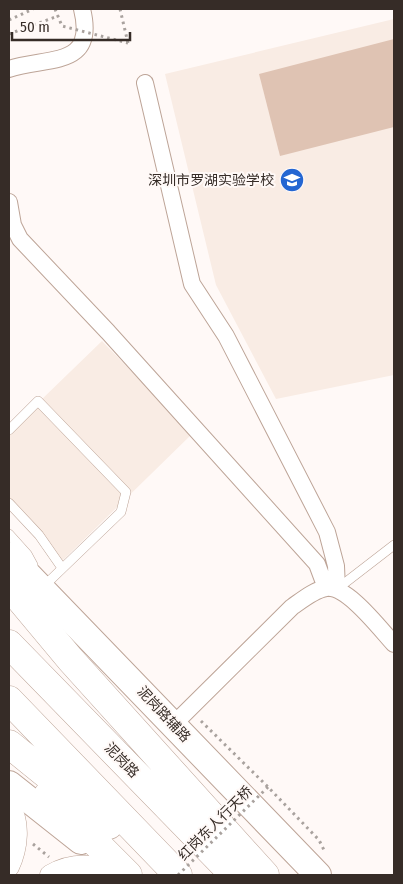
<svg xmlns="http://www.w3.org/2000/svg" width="403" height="884" font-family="'Fira Sans Condensed','Noto Sans SC',sans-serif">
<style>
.built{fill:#f9ece4}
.garden{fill:#dfc3b3}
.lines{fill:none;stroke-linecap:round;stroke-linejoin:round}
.service-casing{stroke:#bda497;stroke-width:10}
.minor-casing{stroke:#bda497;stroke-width:18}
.tertiary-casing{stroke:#bda497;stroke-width:21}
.primary-casing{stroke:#bda497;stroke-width:28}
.trunk-casing{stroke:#bda497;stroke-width:29}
.path{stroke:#a9a29e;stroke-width:3;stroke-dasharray:2.5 4;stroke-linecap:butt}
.service{stroke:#fff;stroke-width:9}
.minor{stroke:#fff;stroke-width:16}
.tertiary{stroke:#fff;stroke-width:20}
.primary{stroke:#fff;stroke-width:26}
.trunk{stroke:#fff;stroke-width:28}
.path-bridge{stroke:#a9a29e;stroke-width:3;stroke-dasharray:2.5 4;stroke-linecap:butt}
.labels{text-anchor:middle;stroke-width:4;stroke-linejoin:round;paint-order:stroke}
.poi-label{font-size:14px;fill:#362c27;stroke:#fff9f7;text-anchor:end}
.street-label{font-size:14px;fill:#362c27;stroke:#fff9f7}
</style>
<rect width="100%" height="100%" fill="#fff9f7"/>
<path class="built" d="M394,19v356l-118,24 -60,-114 -51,-211z
M102,341l90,93 -130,127 -53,-55v-75z"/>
<path class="garden" d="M394,39v88l-114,29 -21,-82z"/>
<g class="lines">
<g class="service-casing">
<path id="service" d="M9,430l29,-29 88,91 -5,20 -78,75
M9,503l30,32 23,33
M9,534l18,20 6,11
M337,589l57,-44"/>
</g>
<g class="minor-casing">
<path id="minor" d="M9,69c38,-13 88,0 73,-60
M145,83l47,201 34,52 101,196 9,34 1,23
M9,202l4,23 7,14 88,93 209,232 9,24
M173,725l119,-118c10,-7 22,-17 34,-19 21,-3 54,41 68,56"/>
</g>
<g class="tertiary-casing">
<path id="tertiary" d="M9,804c12,18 9,44 0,63
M50,875c24,-14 47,-11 72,0"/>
</g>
<g class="primary-casing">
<path id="primary" d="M9,555l309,320
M9,784l72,57"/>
</g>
<g class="trunk-casing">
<path id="trunk" d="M9,586l61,73 195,216
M9,644l225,231
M9,700l169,175
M9,744l100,81
M48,795l80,80"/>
</g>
<path class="path" d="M120,9l8,34
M9,20l24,-11
M9,34l49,-18
M201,721l67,66 51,53 5,10
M33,844l16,13"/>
<use href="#service" class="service"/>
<use href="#minor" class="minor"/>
<use href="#tertiary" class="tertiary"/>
<use href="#primary" class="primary"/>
<use href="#trunk" class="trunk"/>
<path class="path-bridge" d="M55,9l7,17 66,17
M178,875l90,-88"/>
</g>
<defs>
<g id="school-disc" transform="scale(1.25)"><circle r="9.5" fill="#2466d2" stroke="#fff9f7"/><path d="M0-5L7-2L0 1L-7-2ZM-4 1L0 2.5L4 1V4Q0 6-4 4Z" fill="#fff"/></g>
</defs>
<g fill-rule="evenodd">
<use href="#school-disc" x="292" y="180"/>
</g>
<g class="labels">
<g class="poi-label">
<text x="274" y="185">深圳市罗湖实验学校</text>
</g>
<g class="street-label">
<text transform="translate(164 714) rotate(47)" y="5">泥岗路辅路</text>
<text transform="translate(122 760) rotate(46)" y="5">泥岗路</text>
<text transform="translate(215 823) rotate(-45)" y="5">红岗东人行天桥</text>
</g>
</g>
<rect width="403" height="884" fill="none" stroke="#362c27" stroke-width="20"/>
<path d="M12 32v8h118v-8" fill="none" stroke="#362c27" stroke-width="2.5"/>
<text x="20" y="32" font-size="15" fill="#362c27" stroke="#fff9f7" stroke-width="4" paint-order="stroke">50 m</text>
</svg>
